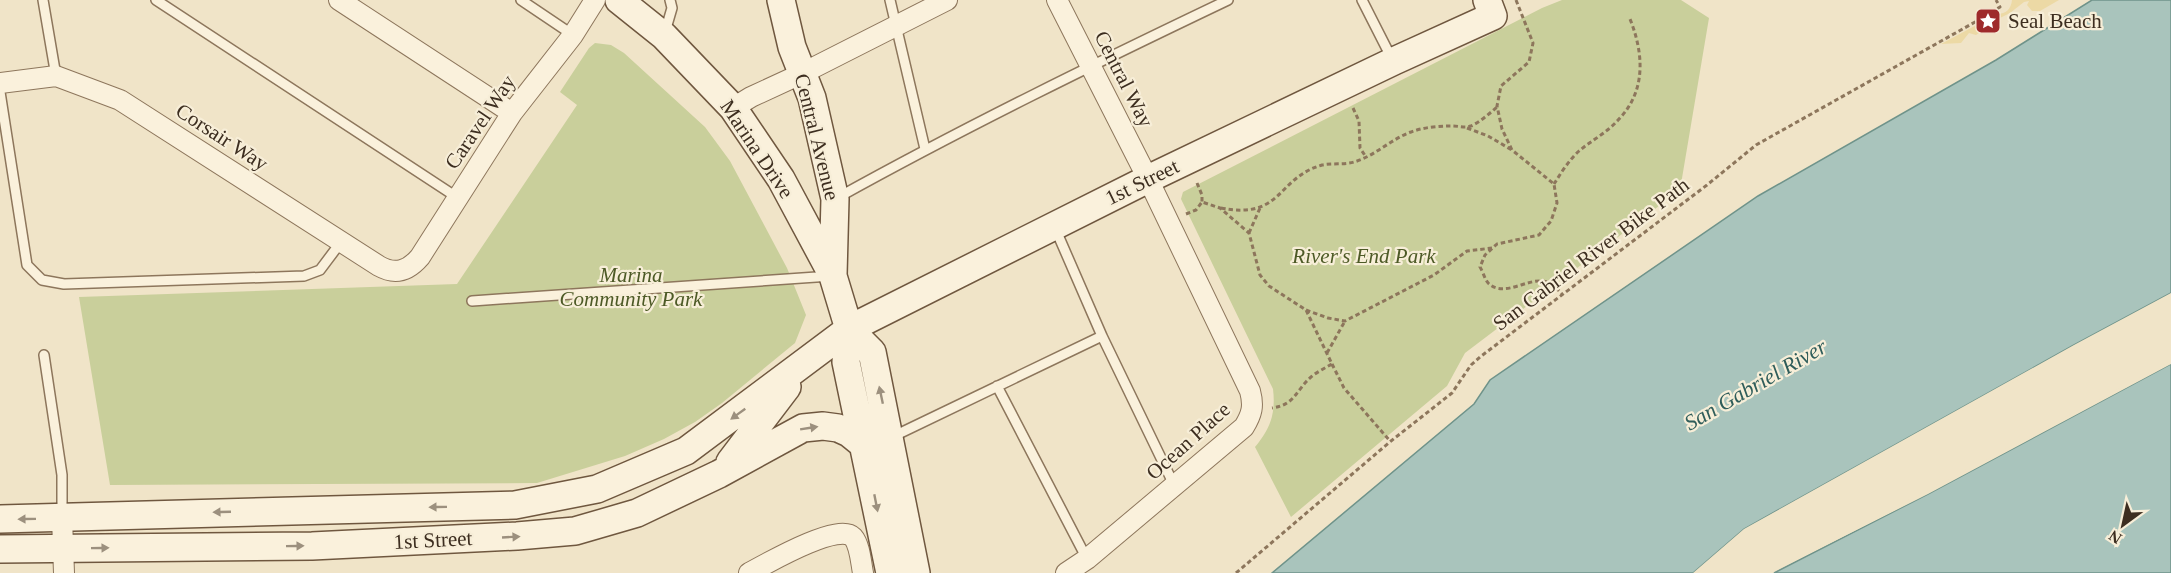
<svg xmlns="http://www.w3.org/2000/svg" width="2171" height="573" font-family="Georgia,serif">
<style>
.green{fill:#c9cf9b}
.sand{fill:#ecd9a5}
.water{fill:#a9c4bc;stroke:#6f938a;stroke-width:1.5}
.pier{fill:#f0e4c8}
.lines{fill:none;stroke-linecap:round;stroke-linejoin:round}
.lane-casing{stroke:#8d765c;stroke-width:12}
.street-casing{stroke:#8d765c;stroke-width:22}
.secondary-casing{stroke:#6f573f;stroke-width:30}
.path{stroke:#8d765c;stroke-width:3;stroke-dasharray:4.5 3;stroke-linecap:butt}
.lane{stroke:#faf1dc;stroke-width:9}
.street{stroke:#faf1dc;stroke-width:20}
.secondary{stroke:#faf1dc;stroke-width:27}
.oneway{fill:#9c907e}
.labels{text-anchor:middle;stroke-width:4.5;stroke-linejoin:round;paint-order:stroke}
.poi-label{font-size:21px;fill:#3d2e20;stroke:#f7eed8;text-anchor:start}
.street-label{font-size:21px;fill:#3d2e20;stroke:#f7eed8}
.park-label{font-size:21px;font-style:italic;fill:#4d5a26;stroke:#f7eed8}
.water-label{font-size:22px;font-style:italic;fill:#2f5d5a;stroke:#f7eed8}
</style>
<rect width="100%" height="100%" fill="#f0e4c8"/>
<path class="green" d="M1562,0h119l28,18 -29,172 -215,163 -18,33 -156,131 -36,-70c15,-18 21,-33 18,-58l-92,-190 2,-7 359,-184z
M595,43l16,2 13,8 81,74 25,34 57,107 19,47 -11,28 -73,60 -27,19 -31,17 -39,17 -88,27 -427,2 -31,-188 378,-13 120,-179 -17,-13 29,-44z"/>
<path class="sand" d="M2012,0h47l-19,11h-8l-5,-6 2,-4 -5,1 -14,11 -20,10 -1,3 -13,9 -7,-2 -8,10 -20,1 56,-30c9,0 14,-5 15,-14z"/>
<path class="water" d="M2092,0h79v293l-97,52 -330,184 -51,44h-421l202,-169 16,-24 268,-184 238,-136z
M2171,364v209h-397l154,-79z"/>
<path class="pier" d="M2171,293v4l-96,51 -329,183 -49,42h-4l51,-44 330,-184z
M2171,361v3l-243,130 -157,79 5,-5 150,-77z"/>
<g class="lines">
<g class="lane-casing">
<path id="lane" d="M43,0l13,76
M156,0l302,198
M521,0l52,35
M890,0l35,149
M1362,0l30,59
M665,32l7,-24 -2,-8
M0,92l27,173 15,15 22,4 240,-8 16,-6 21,-28
M837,198c128,-71 259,-135 391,-198
M1055,228l47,108
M472,301l359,-25
M44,355l18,120v38
M997,386l90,173
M892,437l210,-101 73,151"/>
</g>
<g class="street-casing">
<path id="street" d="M339,0l173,113
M1057,0l91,179 102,212c4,15 2,23 -6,36l-157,132 -21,14
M0,83l56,-7 64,24 259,166c16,9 29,5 41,-9l92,-144 61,-78 22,-35
M733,108l18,-11 52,-24 144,-73
M62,518l2,55
M749,573c17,-9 89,-51 104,-36 7,8 8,26 10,36"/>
</g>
<g class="secondary-casing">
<path id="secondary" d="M619,0l45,36 69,72 48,71 52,97 16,53 -3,33 44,211
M781,0l11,47 20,51 23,101 -2,76
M849,329l23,23 44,221
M730,462l57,-75
M0,519l515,-14 82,-16 89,-38 163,-122 299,-150 246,-118 99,-45 -6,-16
M0,549l312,-3 205,-10 58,-5 62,-18 82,-39 84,-46 20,-2 15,2 11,5 16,13"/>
</g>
<path class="path" d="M1516,0l17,43 -4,19 -28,24 -4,20 5,23 10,21 42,34 3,19 -6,18 -12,14 -42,9 -12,11 -5,12c3,5 5,13 9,17 17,14 40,-8 58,-2 6,1 11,8 15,12
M1353,108l6,13 1,27 6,9
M1467,128l21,8 24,14
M1197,183l5,12v7
M1554,184c7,-11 15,-24 25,-33 13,-11 29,-19 40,-32 27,-28 25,-65 11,-100
M1221,208c62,12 55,-30 101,-43 10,-2 22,0 32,-3 21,-6 37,-23 57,-30 13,-5 28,-6 41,-6 7,0 13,2 19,0 9,-4 18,-12 26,-19
M1186,214l10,-4 6,-8 18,6 29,25 11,42 9,11 37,24 26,54c-7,4 -15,8 -21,13 -15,13 -16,28 -39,31
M1249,233l11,-25
M1306,310l22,8 17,3 89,-46 33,-24 25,-3
M1327,353l18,-32
M1332,364l12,24 46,53
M1236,573l155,-132 61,-48 19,-28 9,-8 227,-172 49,-40 228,-128 16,-10 -4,-7"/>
<use href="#lane" class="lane"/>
<use href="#street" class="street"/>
<use href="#secondary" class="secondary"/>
</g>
<defs><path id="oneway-solid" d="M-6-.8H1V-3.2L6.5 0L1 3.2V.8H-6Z" transform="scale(1.5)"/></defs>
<g class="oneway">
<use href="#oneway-solid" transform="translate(881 395) rotate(-102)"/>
<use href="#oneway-solid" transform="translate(738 414) rotate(144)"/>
<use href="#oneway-solid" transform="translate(809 428) rotate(-9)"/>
<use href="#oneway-solid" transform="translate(876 503) rotate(79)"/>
<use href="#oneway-solid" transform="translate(438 507) rotate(179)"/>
<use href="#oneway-solid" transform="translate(222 512) rotate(178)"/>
<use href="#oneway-solid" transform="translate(27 519) rotate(179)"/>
<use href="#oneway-solid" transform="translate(511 537) rotate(-3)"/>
<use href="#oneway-solid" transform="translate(295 546) rotate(-1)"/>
<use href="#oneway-solid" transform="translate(100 548) rotate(-1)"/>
</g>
<defs>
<g id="sight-square" transform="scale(1.35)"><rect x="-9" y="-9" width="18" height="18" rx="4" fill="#9e2a2b" stroke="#f7eed8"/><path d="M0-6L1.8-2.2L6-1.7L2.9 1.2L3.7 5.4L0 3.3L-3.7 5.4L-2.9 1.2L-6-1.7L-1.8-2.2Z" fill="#fff"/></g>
</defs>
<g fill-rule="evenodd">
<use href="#sight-square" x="1988" y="21"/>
</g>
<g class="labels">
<g class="poi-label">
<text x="2008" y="28">Seal Beach</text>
</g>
<g class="street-label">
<text transform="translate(1124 79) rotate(63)" y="7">Central Way</text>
<text transform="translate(480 122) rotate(-56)" y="7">Caravel Way</text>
<text transform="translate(222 137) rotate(33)" y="7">Corsair Way</text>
<text transform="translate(817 137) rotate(76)" y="7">Central Avenue</text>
<text transform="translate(757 149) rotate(56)" y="7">Marina Drive</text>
<text transform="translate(1142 182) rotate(-26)" y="7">1st Street</text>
<text transform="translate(1591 254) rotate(-37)" y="7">San Gabriel River Bike Path</text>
<text transform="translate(1188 441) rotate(-42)" y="7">Ocean Place</text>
<text transform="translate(433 540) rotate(-3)" y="7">1st Street</text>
</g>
<g class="park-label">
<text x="1364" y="263">River's End Park</text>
<text x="631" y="282">Marina<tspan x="631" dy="24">Community Park</tspan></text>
</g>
<g class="water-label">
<text transform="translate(1755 384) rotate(-30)" y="8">San Gabriel River</text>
</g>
</g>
<g transform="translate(2123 525) rotate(213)" stroke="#f7eed8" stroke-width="4.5" paint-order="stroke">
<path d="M0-4.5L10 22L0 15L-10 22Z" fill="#3d2e20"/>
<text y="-9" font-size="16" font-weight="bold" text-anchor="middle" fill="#3d2e20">N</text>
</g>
</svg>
